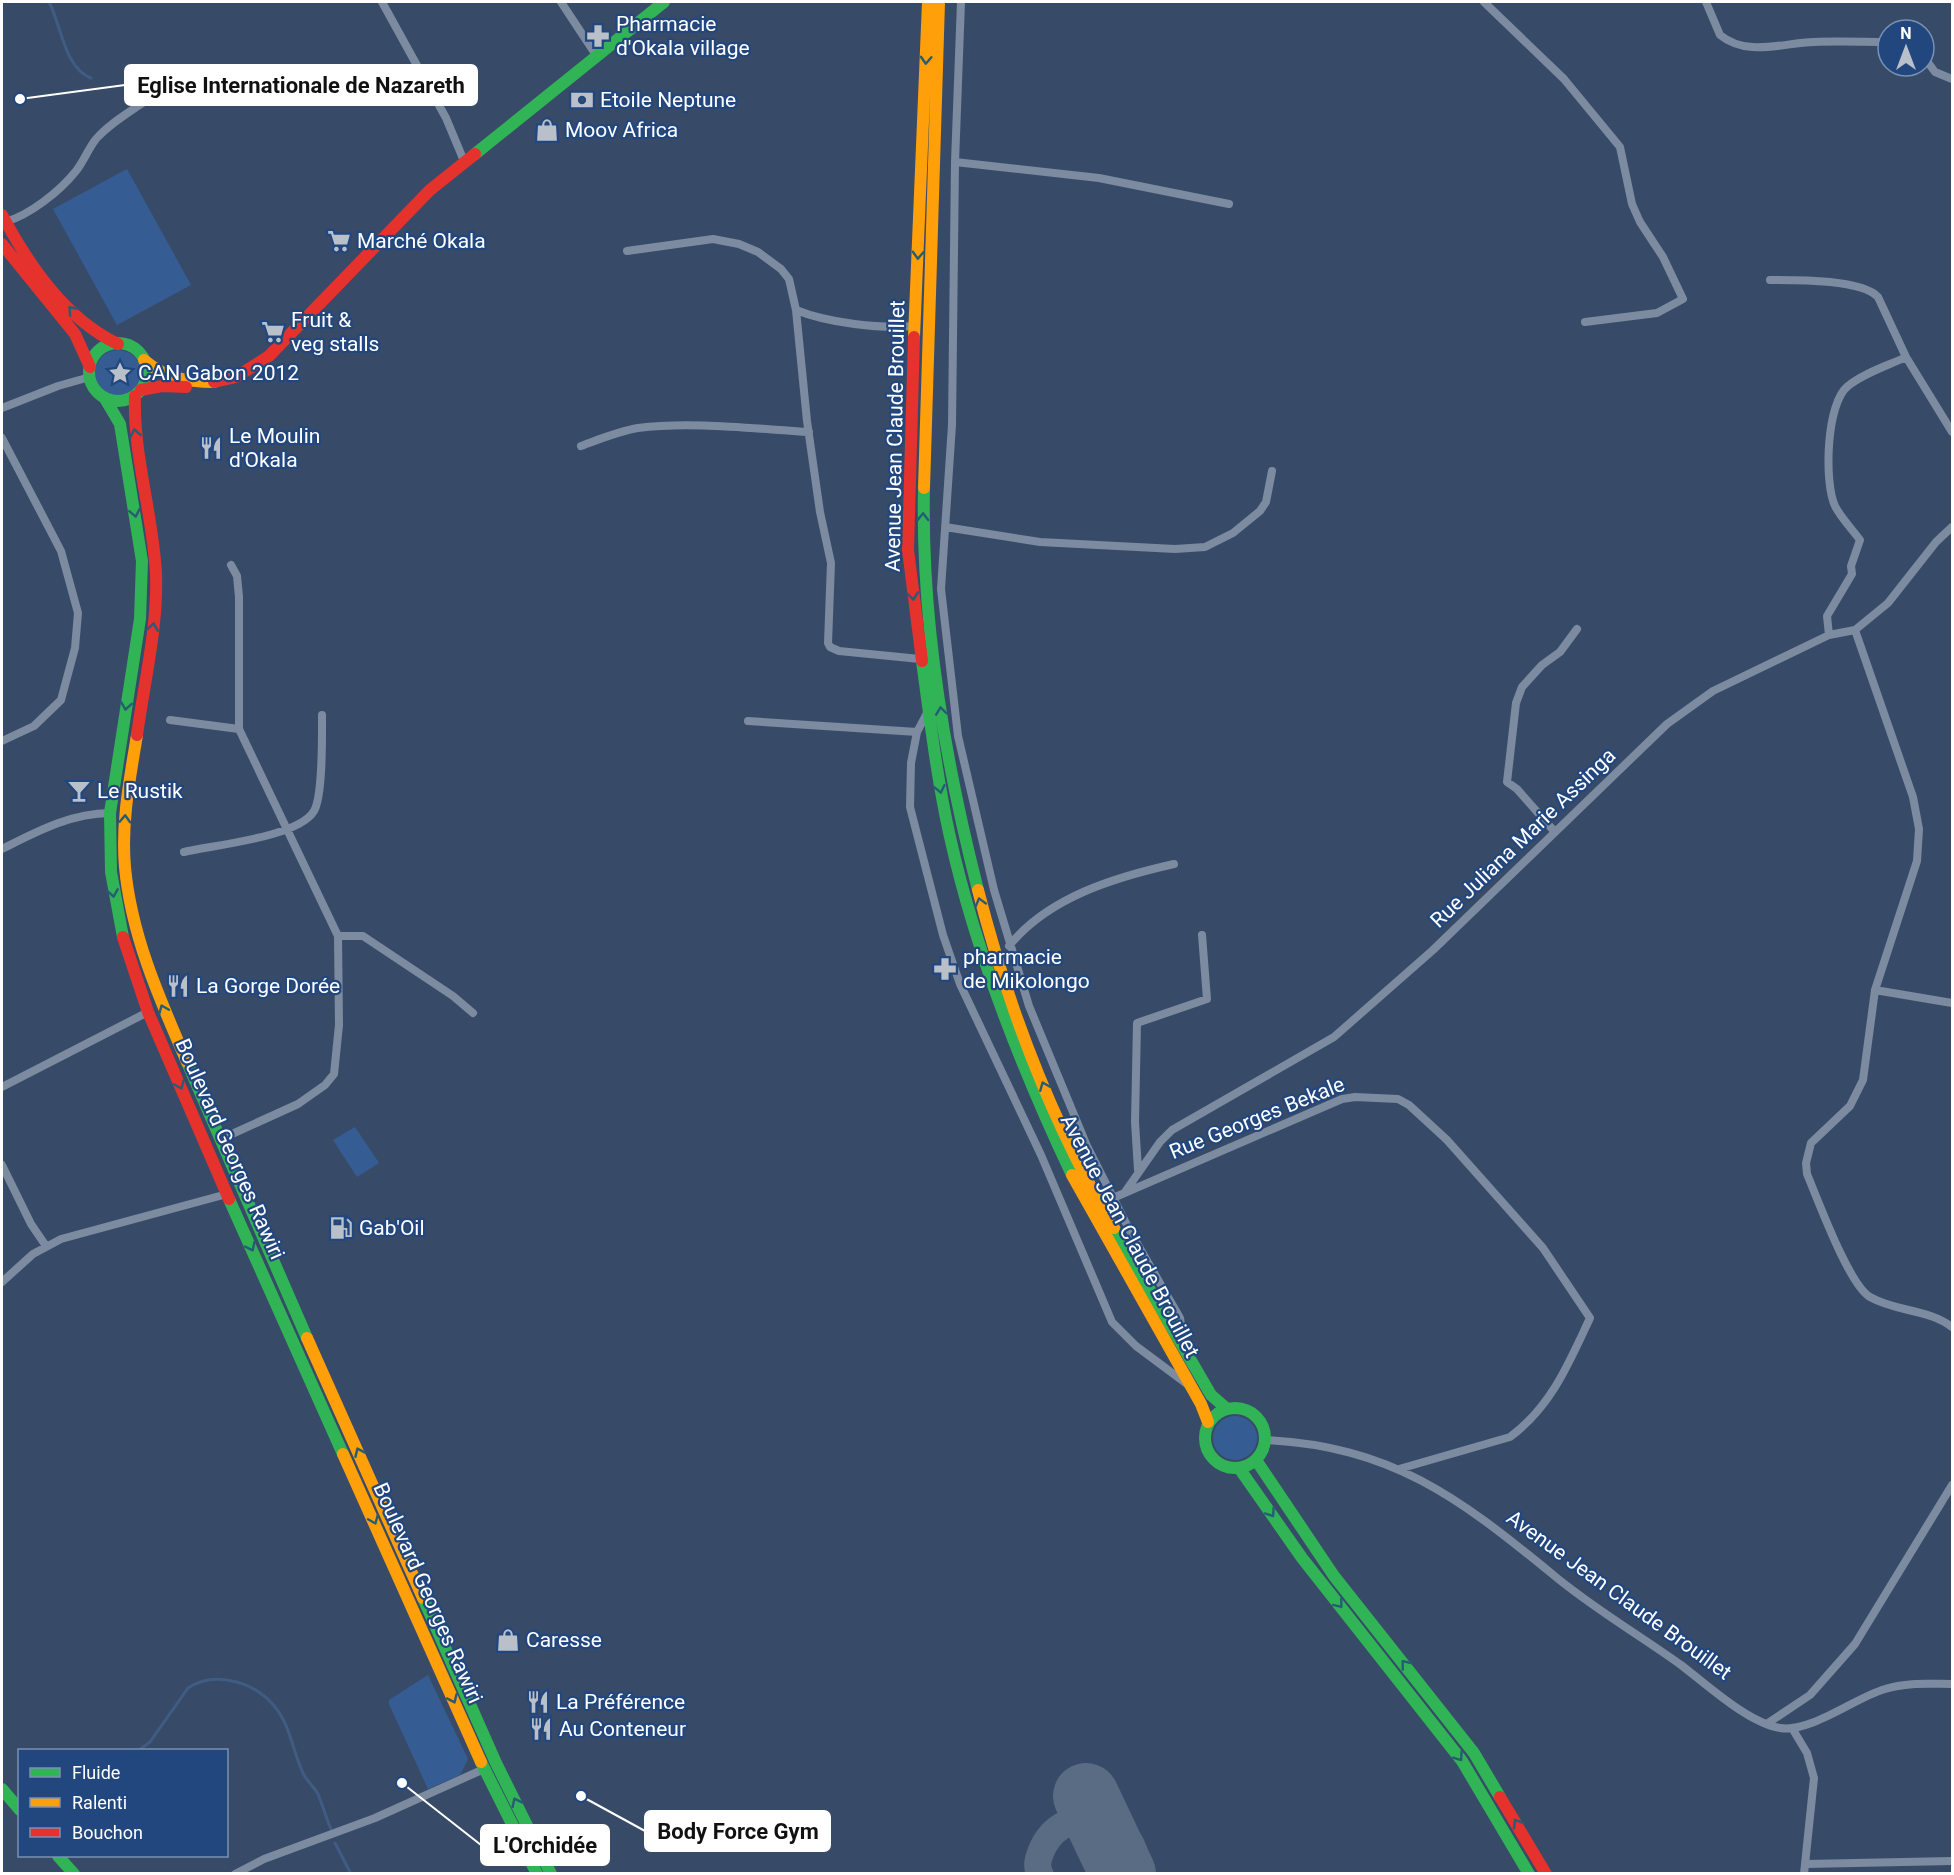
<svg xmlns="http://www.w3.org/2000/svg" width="1954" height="1875" font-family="Roboto,sans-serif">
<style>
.green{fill:#355d94}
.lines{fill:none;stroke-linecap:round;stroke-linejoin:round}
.stream{stroke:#415c83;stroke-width:3}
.taxiway{stroke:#5a6c84;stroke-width:27}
.runway{stroke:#5a6c84;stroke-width:66}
.street{stroke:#7c8ba0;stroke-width:8}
.fast{stroke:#30b455;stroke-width:12}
.slow{stroke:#ff9f0a;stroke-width:12}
.jam{stroke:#e5322d;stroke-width:12}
.oneway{stroke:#255d76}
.labels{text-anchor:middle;stroke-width:4.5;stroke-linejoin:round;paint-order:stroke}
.poi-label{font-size:21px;fill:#fff;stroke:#22477e;text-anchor:start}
.street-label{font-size:21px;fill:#fff;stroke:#22477e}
.leader{fill:none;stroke:#fff;stroke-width:2}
.callout-dot{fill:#fff;stroke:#22477e;stroke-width:2}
.callout{fill:#fff;stroke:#fff;stroke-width:2}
.callout-label{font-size:22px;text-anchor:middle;font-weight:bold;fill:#111}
</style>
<rect width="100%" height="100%" fill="#374b69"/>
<path class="green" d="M127,169l64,116 -74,40 -64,-116z
M95 373a23 23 0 1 1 46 0a23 23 0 1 1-46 0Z
M355,1127l24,36 -22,14 -24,-37z
M1213 1438a22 22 0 1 1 44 0a22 22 0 1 1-44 0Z
M428,1675l40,84 -8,16 -32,14 -39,-85v-4z"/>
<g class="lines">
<path class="stream" d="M49,2c12,22 15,66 42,76
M139,1750l11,-8 38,-54c27,-18 67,-6 87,19 16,19 18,47 29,68 4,7 10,12 14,19 5,12 8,24 13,35
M335,1843l16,31"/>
<path class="taxiway" d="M1040,1874c-5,-9 -1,-18 3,-27 25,-50 102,-28 92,27"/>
<path class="runway" d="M1086,1796l37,78"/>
<path class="street" d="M382,2l64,116 18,43
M561,2l35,53
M961,2l-6,160 -3,263 -11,164 17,147 36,154 35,116 58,140 43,85 50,87 4,25
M1484,2l80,77 56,68 12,57 8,18 23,35 20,42 -26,14 -72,9
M1706,2l14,33c27,22 62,8 94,7 24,-1 49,0 74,0
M1924,57l11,15 17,7
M955,162l144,16 130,26
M5,222c25,-7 55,-31 71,-51 8,-10 12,-22 20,-32 13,-15 32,-26 48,-37
M627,251l86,-12 26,5 19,8 23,17 8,10 7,31 11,111 13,91 11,51 -3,80 2,4 9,4 81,8
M1770,280c25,0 91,-1 108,17l28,60 46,75
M796,310c32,13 84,19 119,16
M2,408l56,-22 32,-9
M2,438l59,113 17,62 -3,35 -14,52 -27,26 -32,15
M581,446c19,-7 38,-15 57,-18 53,-7 118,1 171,4
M945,527l95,15 135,7 30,-2 28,-14 27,-22 6,-9 6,-31
M1855,630l58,167 6,32 -2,32 -42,129 -12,90 -13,26 -39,37 -5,20 1,11c11,26 42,111 63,123 26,15 59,12 82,30
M1829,635l-2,-19 25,-42 -1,-8 9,-26c-8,-11 -19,-22 -25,-34 -11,-23 -9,-103 13,-120 16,-13 39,-20 58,-29
M927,713l-10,19 -6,31 -1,44 33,128 17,49 81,171 71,167 24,24 51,38
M170,720l69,9
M748,721l169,11
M1554,831l-37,-42 -10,-7 9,-79 6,-16 20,-22 18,-13 17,-23
M2,849c34,-17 69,-36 108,-36
M184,852c30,-7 115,-15 130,-41 9,-15 8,-76 8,-96
M338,936h25l90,60 20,17
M1009,946c39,-49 107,-69 165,-82
M1875,990l77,13
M2,1087l146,-75
M221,1139l77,-35 27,-19 9,-11 5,-49 -1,-89 -99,-207v-132l-2,-21 -6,-11
M2,1165l29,59 15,22
M1138,1170l-3,-48 2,-99 70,-24 -5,-64
M1125,1192l35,-50 12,-12 162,-93 99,-87 234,-226 46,-33 116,-56 26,-5 33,-27 48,-61 16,-15
M1113,1198l229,-99 13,-2 43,2 11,6 38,35 96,108 47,70c-21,45 -39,89 -80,119l-111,32
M2,1282l31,-28 28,-15 166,-45
M1265,1440c126,6 193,57 286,133 40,34 87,61 130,92 25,19 67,58 99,63 31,5 74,-30 105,-39 22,-7 45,-5 67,-5
M1768,1723l42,-28 45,-51 97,-159
M1792,1728l15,25 7,25 -10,96
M1806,1864l146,-3
M235,1874l29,-15 111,-41 109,-49"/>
<path class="fast" d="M475,154l189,-152
M89 372a29 29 0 1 1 58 0a29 29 0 1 1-58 0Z
M104,397l16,27 22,137 -2,58 -30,194 1,59 12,65
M924,488c-3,133 21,273 54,402
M922,661c8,59 15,118 28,176 26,117 71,230 122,338
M187,1062l120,276
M229,1199l114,255
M1114,1228l97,167 16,14
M1205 1438a30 30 0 1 1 60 0a30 30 0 1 1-60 0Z
M1256,1460l78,116 140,177 26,44
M1239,1468l63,90 160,203 67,113
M423,1598l73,165 55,111
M481,1762l56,112
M2,1789l18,21
M58,1856l16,18"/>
<path class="slow" d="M914,337l14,-335
M144,360c21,18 43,22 70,22
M924,488l15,-486
M137,735c-7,43 -16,87 -12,132 6,68 35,133 62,195
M978,890c30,117 74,233 136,338
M1072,1175l129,229 7,18
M307,1338l116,260
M343,1454l138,308"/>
<path class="jam" d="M2,215c27,50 63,104 116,129
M2,244l73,90 15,33
M914,337l-6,213 14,111
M214,382l22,-5 33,-21 161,-166 45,-36
M141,390l21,-4 24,1
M135,396c-2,60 18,118 21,178 2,53 -12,109 -19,161
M123,937l25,75 81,187
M1500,1797l46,77"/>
</g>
<defs><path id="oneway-chevron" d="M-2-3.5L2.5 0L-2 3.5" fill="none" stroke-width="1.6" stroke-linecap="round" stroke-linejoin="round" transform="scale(1.5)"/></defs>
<g class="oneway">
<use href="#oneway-chevron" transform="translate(926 60) rotate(93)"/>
<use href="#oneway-chevron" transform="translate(918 255) rotate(92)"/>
<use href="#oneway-chevron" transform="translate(72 310) rotate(-132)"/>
<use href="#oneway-chevron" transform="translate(135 433) rotate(-100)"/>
<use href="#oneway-chevron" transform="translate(135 513) rotate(79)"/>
<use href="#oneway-chevron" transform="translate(923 517) rotate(-89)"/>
<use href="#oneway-chevron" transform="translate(913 596) rotate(82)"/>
<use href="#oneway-chevron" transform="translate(153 627) rotate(-82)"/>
<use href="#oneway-chevron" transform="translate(126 706) rotate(99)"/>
<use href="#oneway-chevron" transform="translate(941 711) rotate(-97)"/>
<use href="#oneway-chevron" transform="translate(940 789) rotate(78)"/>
<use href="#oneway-chevron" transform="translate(125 819) rotate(-88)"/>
<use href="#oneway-chevron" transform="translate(113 893) rotate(81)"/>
<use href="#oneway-chevron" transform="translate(980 902) rotate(-106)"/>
<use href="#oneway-chevron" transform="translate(163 1009) rotate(-113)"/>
<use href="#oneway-chevron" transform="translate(180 1085) rotate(67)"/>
<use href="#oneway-chevron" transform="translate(1044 1086) rotate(-112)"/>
<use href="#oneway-chevron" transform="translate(251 1247) rotate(65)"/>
<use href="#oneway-chevron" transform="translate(359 1452) rotate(-114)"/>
<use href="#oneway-chevron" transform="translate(1271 1513) rotate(56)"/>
<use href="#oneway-chevron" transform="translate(374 1520) rotate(67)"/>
<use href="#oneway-chevron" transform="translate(1339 1604) rotate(52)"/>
<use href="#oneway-chevron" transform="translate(1405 1664) rotate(-129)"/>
<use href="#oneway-chevron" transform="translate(453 1699) rotate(66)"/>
<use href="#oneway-chevron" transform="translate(1459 1757) rotate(54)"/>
<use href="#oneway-chevron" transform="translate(516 1802) rotate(-116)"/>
<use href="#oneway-chevron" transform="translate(1517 1823) rotate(-120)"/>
</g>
<defs>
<g id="pharmacy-bare" transform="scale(1.8)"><path d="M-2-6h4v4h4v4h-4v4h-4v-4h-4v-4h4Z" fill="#b9c0ca" stroke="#22477e" stroke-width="2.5" paint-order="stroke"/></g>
<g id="bank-bare" transform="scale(1.8)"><path d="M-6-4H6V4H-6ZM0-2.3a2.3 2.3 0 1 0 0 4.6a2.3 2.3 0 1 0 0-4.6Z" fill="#b9c0ca" stroke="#22477e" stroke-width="2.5" paint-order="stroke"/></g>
<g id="shop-bare" transform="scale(1.8)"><path d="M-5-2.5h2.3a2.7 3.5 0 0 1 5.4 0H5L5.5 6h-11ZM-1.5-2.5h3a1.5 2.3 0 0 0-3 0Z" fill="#b9c0ca" stroke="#22477e" stroke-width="2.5" paint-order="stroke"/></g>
<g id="supermarket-bare" transform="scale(1.8)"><path d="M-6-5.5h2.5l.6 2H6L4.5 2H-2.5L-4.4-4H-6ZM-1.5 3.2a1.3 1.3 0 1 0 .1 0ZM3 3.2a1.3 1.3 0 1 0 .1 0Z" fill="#b9c0ca" stroke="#22477e" stroke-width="2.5" paint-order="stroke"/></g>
<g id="sight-bare" transform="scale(1.8)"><path d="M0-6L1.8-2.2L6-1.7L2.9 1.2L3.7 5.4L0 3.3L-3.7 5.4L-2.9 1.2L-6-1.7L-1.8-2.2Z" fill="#b9c0ca" stroke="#22477e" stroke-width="2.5" paint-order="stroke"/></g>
<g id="restaurant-bare" transform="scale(1.8)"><path d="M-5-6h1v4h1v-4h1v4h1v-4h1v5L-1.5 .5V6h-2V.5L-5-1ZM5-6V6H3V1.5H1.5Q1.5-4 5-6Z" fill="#b9c0ca" stroke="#22477e" stroke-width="2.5" paint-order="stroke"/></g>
<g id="bar-bare" transform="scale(1.8)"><path d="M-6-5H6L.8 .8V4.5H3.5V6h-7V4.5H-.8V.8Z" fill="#b9c0ca" stroke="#22477e" stroke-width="2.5" paint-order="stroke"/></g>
<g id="fuel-bare" transform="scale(1.8)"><path d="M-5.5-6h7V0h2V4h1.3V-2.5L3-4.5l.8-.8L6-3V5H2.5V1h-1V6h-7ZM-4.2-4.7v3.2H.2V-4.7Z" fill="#b9c0ca" stroke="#22477e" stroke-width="2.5" paint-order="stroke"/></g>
</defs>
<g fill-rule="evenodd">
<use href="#pharmacy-bare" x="598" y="36"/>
<use href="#bank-bare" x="582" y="100"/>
<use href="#shop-bare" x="547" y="130"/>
<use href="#supermarket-bare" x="339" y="241"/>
<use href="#supermarket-bare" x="273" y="332"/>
<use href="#sight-bare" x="120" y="373"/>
<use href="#restaurant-bare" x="211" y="448"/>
<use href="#bar-bare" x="79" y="791"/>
<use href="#pharmacy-bare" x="945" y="969"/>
<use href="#restaurant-bare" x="178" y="986"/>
<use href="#fuel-bare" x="341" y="1228"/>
<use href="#shop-bare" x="508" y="1640"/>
<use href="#restaurant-bare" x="538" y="1702"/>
<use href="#restaurant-bare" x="541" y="1729"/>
</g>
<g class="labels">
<g class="poi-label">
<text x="616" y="31">Pharmacie<tspan x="616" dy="24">d'Okala village</tspan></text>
<text x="600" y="107">Etoile Neptune</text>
<text x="565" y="137">Moov Africa</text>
<text x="357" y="248">Marché Okala</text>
<text x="291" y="327">Fruit &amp;<tspan x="291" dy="24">veg stalls</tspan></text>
<text x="138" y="380">CAN Gabon 2012</text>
<text x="229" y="443">Le Moulin<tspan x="229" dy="24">d'Okala</tspan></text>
<text x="97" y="798">Le Rustik</text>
<text x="963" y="964">pharmacie<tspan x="963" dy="24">de Mikolongo</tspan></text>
<text x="196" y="993">La Gorge Dorée</text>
<text x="359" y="1235">Gab'Oil</text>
<text x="526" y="1647">Caresse</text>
<text x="556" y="1709">La Préférence</text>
<text x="559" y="1736">Au Conteneur</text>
</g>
<g class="street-label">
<text transform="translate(895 436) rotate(-89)" y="7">Avenue Jean Claude Brouillet</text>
<text transform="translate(1523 838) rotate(-44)" y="7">Rue Juliana Marie Assinga</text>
<text transform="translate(1257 1118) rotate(-22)" y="7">Rue Georges Bekale</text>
<text transform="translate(230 1149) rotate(66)" y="7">Boulevard Georges Rawiri</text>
<text transform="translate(1130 1236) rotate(62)" y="7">Avenue Jean Claude Brouillet</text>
<text transform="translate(428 1593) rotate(66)" y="7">Boulevard Georges Rawiri</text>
<text transform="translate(1619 1595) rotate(36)" y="7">Avenue Jean Claude Brouillet</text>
</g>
</g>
<path class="leader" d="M20 99L125 85M581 1796L645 1831M402 1783L481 1845"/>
<g class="callout-dot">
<circle cx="20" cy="99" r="6"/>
<circle cx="581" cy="1796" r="6"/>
<circle cx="402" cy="1783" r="6"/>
</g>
<g class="callout">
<rect x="125" y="65" width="352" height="40" rx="6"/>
<rect x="645" y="1811" width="185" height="40" rx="6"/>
<rect x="481" y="1825" width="128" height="40" rx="6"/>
</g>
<g class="callout-label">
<text x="301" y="93">Eglise Internationale de Nazareth</text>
<text x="738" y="1839">Body Force Gym</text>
<text x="545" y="1853">L'Orchidée</text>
</g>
<rect width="1954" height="1875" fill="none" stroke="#ffffff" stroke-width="6"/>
<rect x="18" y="1749" width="210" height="108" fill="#22477e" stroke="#7a91b2" stroke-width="1.5"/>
<rect x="30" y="1768" width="30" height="9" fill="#30b455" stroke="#7a91b2" stroke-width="1.5"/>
<text x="72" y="1779" font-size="18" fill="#ffffff">Fluide</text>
<rect x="30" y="1798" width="30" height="9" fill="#ff9f0a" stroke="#7a91b2" stroke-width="1.5"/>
<text x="72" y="1809" font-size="18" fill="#ffffff">Ralenti</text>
<rect x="30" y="1828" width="30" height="9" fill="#e5322d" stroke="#7a91b2" stroke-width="1.5"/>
<text x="72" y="1839" font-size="18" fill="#ffffff">Bouchon</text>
<g transform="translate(1906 48)"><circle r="28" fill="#22477e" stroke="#7a91b2" stroke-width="1.5"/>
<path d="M0-4.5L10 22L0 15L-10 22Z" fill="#b9c0ca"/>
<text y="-9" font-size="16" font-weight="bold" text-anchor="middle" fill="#ffffff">N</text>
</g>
</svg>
